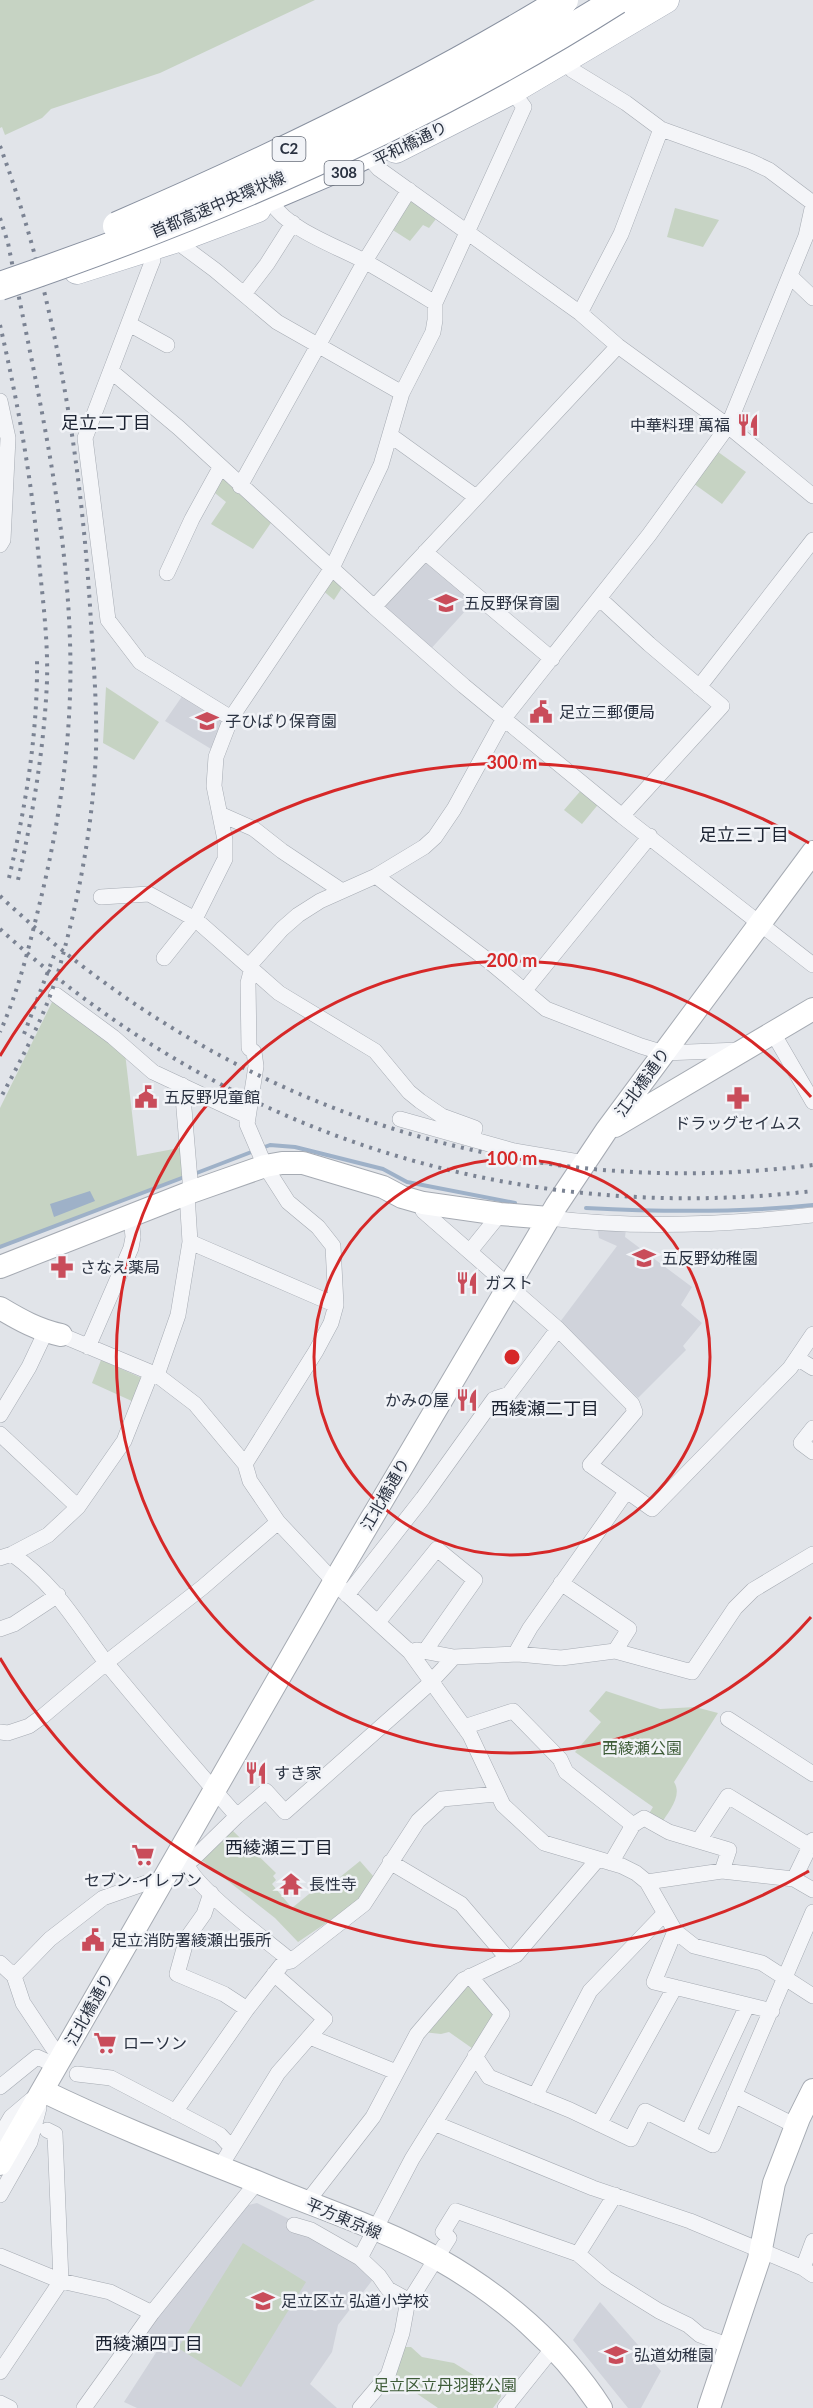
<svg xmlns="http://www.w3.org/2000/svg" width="813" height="2408" font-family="Lato,'Noto Sans JP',sans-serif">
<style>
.built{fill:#d0d3db}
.green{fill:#c6d3c3}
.water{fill:#9eb1c8}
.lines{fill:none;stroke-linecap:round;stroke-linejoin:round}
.stream{stroke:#9eb1c8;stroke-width:4}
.street-casing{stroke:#a6abb3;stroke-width:16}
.secondary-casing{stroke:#a6abb3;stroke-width:24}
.primary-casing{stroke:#a1a8b5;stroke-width:27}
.highway-casing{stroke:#8991a0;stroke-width:30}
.street{stroke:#f4f5f8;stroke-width:15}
.secondary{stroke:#fff;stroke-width:22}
.primary{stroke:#fff;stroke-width:26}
.highway{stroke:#fff;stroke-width:28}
.rail{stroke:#7b8393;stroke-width:4;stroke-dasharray:3 6;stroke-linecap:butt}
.highway-bridge-casing{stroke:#8991a0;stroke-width:30;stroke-linecap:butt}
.highway-bridge{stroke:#fff;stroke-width:28}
.ring{fill:none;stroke:#d62828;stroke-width:3}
.labels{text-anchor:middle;stroke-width:5;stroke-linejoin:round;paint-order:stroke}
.shield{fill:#f1f3f7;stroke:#666c78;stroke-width:1.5}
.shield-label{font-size:15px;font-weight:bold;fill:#2a3241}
.street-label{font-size:16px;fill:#2a3241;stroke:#f1f3f7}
.poi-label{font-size:16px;fill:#2a3241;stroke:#f1f3f7;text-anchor:start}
.park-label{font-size:16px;fill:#3e5c38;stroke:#f1f3f7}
.neighbourhood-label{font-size:18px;fill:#1c2332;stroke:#f1f3f7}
.centre{fill:#d62828;stroke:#f1f3f7;stroke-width:3}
.ring-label{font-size:18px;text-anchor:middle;font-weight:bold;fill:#d62828;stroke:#f1f3f7;stroke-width:5;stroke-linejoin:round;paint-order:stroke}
</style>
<rect width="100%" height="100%" fill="#e1e4e9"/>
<path class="built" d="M425,554l52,44 -49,54 -53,-45z
M185,692l44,27 -13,33 -51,-31z
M597,1226l29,3 -1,8 67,50 -11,18 21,18 -19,23 3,4 -48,48 -78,-76 57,-76 -18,-8z
M257,2203l36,18 60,38 21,19 -36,47 -6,27 -22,32 27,24h-200l-13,-6 35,-54 -16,-11 101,-131z
M600,2302l61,69 -20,37h-13l-55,-68z"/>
<path class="green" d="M0,0h315l-155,73 -109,36 -9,9 -37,17 -3,-8 -2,1z
M409,194l30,21 -10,13 -6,-3 -13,16 -22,-14z
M675,208l44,12 -16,27 -36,-10z
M714,449l32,23 -24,32 -32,-23z
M220,469l55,48 -22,32 -42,-25 15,-22 -16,-13z
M333,572l12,11 -11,17 -13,-11z
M106,687l53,35 -25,38 -31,-17z
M583,788l18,13 -19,23 -18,-14z
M55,996l70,57 12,103 47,-9 3,29 -187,70v-138z
M101,1360l43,19 -10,23 -42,-19z
M606,1691l54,18 35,-2 23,6 -44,69c9,14 -6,30 -13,42l-14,-7 6,-10 -78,-55 26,-30 -12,-11z
M231,1829l45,44 -3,3 3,4 -4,4 20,24 28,-23 4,5 36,-29 14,16 -13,21 -17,13 -46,31 -23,-24 -75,-59z
M470,1978l31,36 -25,37 -27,-19 -8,2 -18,-2z
M243,2243l63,39 -65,105 -63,-39z
M404,2347h7l11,10 32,6 47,29v5l-8,11h-55l-44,-30z"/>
<path class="water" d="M90,1191l5,10 -41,16 -4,-13z"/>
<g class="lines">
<path class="stream" d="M262,1148l8,-3 25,2 88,22 24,13 108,21
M194,1174l60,-23
M586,1208c76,4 151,5 227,-3
M0,1247l187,-71"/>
<g class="street-casing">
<path id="street" d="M566,59l6,11 54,33 35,26 89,32 19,9 44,33
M372,161l7,8 201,144 38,33 110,80 85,70
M272,203c16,27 67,44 94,59 23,13 46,27 69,41
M181,238l3,9 31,23 62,52 125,71
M150,249l3,11 -4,10 -64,168 23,182 32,42 91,56
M790,276l23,22
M244,294l23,-30 26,-41
M580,313l41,-79 40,-105
M129,324l38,21
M111,371l68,57 195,179 90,79 158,130 191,149
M0,401l8,37 -5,102 -3,5
M390,435l86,62
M240,486l125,-225 44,-71
M425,552l127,107
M167,573l25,-54 28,-51
M600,599l49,45 73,62 -100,110
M374,607l244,-261
M699,687l114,-147
M220,814l34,15 28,22 60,40
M376,876l114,86 56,47 95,37 23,7 75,-3
M101,897l48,-3 46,25 84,74 96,58 34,41 11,9 22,15 33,12 -3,11
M164,958l31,-39 30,-60v-19l-11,-54 2,-29 15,-39 101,-150 49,-103 21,-72 31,-61 2,-12v-17l89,-196 -12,-16
M249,966l33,-37 16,-14 22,-14 56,-25 48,-29 11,-10 19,-28 50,-91 145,-183 79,-109 78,-190 7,-32
M525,990l125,-154
M56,995l57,42 40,35 94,44
M773,1033l40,69
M182,1085l9,107
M400,1119l114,32 71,12
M423,1203v8l135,118 74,75 3,8 -45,53 62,44 138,-141 23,-34
M549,1218c87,11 177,7 264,-3
M190,1242l146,63
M470,1251l30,-37
M61,1335l96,40 38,29 50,60 5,17 28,41 65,69 67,61 60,83 33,70 41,38 78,23 14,7 11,9 28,49 19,15 68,17 51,33
M88,1347l43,-99 2,-11 -2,-21
M797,1358l16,10
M157,1375l21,-60 12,-73 -3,-48
M0,1415l29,-48 17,-36
M813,1428l-12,15 12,9
M0,1434l78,73
M245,1464l71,-113 15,-28 5,-18 -3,-59 -15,-19 -30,-25 -23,-36 -18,-42 9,-58 -2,-14 -5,-4 -1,-65 4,-15
M12,1554c45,32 64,69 96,111 42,51 85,101 129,151
M0,1558l12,-4 36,-19 30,-28 46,-66 27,-68
M561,1583l68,46 -14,22
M347,1595l76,-97 71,-99 15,-5 49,-65
M378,1622l59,-73 38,31 -50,71
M0,1629l14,-5 44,-29
M410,1652l7,-2 37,7 64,-3 43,4 54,-7 77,21 43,-64 18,-18 60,-36
M518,1654v-5l12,-21 96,-136
M728,1719l85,55
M464,1727l49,-16 47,48 6,13 67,53
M0,1732l8,1 21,-7 14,-10 64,-54 96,-75 75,-65
M699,1840l29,-44 82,50
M813,1840l-19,39 19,11
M178,1859l8,4c10,26 80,77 105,98
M390,1862l71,42 47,55
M186,1863l7,-4 44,-43 29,-25 19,21 143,-127 26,-28
M611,1863l22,-38 11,-7 25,14 60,18 -7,21
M647,1882l75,-11 72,8
M211,1893l-7,21 -17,24 -10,36 47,20 23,15
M675,1931l-21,51 118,29
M0,1963l14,13 9,27 30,45
M14,1976l36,-37 53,-41 43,-15 11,6
M310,2037l86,35
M475,2056l14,21 81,33 61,29 14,-28 68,34 100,-233
M77,2074l34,4 109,57 11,12
M0,2087l37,-30 20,9
M734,2095l62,31
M535,2096l55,-105 74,-77
M175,2112l72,-103 36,-46 8,-2 73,-57 54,-83 24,-22 54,-5
M434,2123l159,65 97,33 113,47 10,7
M599,2124l76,-137
M688,2132l59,-126
M0,2136l11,-19 20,-17
M220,2167l58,-94 47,-54 -51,-45
M0,2195l30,-53 9,-34
M307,2202l66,-85 44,-83 46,-54 53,-25 82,-96
M294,2225l17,5 49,28 19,18 9,13 20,11 4,-3 37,-59 -6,-6 13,-21 122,43 28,24 53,33 29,14 12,10 30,11
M578,2254l37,-59
M0,2256l61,25 49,11 42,21
M360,2258l52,-99 90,-145 -32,-38
M803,2268l10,-27
M0,2372l61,-91 -6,-147 -8,-4
M0,2403l10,5
M84,2408l68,-95 105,-131
M360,2408l28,-33 14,-42 6,-33
M505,2408l48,-60"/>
</g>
<g class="secondary-casing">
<path id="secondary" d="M615,1126l198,-117
M0,1267l191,-75 74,-26 17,-3h21l80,24 19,10 21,6 77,11 49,4
M0,1308c20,12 38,22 61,27
M43,2091c70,34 142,62 214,91 59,25 125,46 181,77 64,36 123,87 163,149
M0,2164l334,-582 222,-376 50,-75 207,-279
M709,2408l50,-149 15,-76 25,-65 14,-28"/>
</g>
<g class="primary-casing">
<path id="primary" d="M396,150l116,-59 154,-91
M77,271l104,-33 77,-29"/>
</g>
<g class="highway-casing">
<path id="highway" d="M596,27l44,-27
M236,211l108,-46 71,-35"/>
</g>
<use href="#street" class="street"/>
<use href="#secondary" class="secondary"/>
<use href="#primary" class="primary"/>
<use href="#highway" class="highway"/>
<path class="rail" d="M0,146c56,151 82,317 91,477 3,43 6,86 5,128 -3,73 -17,148 -37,218 -13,45 -37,89 -59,130
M0,218l8,25c26,132 58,264 62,399 3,86 -9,173 -29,256 -11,45 -22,92 -41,134
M0,325c19,82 33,163 40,247 4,36 8,74 7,109 -3,68 -14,133 -29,199
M9,878c17,-73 29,-146 28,-220
M0,896c221,208 510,308 813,269
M0,929c224,205 512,297 813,262
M24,1034l31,-81"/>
<g class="highway-bridge-casing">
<path id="highway-bridge" d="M117,226c153,-66 305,-139 447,-226
M0,286c215,-73 425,-164 617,-286"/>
</g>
<use href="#highway-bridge" class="highway-bridge"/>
</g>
<g class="ring">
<circle cx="512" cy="1357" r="198"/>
<path d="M811 1617A396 396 0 1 1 811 1097"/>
<path d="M809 1871A594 594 0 0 1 0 1658M0 1056A594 594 0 0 1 809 843"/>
</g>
<defs>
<g id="restaurant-bare" transform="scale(1.8)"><path d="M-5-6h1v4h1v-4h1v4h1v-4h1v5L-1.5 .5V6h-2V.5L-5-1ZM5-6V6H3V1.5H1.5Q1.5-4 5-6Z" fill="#c94c5a" stroke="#f1f3f7" stroke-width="2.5" paint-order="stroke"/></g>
<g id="school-bare" transform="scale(1.8)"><path d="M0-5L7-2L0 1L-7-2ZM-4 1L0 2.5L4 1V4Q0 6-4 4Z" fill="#c94c5a" stroke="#f1f3f7" stroke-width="2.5" paint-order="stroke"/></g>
<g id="civic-bare" transform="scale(1.8)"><path d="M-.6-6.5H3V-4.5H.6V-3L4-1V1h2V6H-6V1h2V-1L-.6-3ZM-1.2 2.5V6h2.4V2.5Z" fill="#c94c5a" stroke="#f1f3f7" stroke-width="2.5" paint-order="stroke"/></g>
<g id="pharmacy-bare" transform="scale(1.8)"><path d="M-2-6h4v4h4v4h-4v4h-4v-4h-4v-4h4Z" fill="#c94c5a" stroke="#f1f3f7" stroke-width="2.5" paint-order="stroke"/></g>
<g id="supermarket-bare" transform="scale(1.8)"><path d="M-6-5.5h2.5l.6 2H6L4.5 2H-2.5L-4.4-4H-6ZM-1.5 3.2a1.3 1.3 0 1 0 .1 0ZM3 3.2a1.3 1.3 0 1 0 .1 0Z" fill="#c94c5a" stroke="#f1f3f7" stroke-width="2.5" paint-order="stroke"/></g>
<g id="temple-bare" transform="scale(1.8)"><path d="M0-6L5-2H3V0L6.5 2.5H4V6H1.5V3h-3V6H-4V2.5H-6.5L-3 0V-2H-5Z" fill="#c94c5a" stroke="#f1f3f7" stroke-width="2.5" paint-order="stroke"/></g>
</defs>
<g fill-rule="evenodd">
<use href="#restaurant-bare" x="748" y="425"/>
<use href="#school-bare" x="446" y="603"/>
<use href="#civic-bare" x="541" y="712"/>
<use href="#school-bare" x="207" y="721"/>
<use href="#civic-bare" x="146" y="1097"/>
<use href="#pharmacy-bare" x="738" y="1098"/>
<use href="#school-bare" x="644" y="1258"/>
<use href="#pharmacy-bare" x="62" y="1267"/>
<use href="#restaurant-bare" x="467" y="1283"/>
<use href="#restaurant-bare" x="467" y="1400"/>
<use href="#restaurant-bare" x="256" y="1773"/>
<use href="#supermarket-bare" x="143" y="1855"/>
<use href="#temple-bare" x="291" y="1884"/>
<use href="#civic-bare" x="93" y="1940"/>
<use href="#supermarket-bare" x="105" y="2043"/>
<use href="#school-bare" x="263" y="2301"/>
<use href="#school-bare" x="616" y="2355"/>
</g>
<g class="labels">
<g class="shield">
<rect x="272.5" y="137" width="33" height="24" rx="4.5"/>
<rect x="324.5" y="161" width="39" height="24" rx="4.5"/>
</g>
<g class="shield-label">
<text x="289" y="154">C2</text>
<text x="344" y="178">308</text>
</g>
<g class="street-label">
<text transform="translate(410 143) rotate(-26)" y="6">平和橋通り</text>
<text transform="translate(218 204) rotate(-23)" y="6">首都高速中央環状線</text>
<text transform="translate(642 1082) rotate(-54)" y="6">江北橋通り</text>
<text transform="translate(385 1494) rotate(-60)" y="6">江北橋通り</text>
<text transform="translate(89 2009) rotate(-61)" y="6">江北橋通り</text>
<text transform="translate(344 2218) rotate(23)" y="6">平方東京線</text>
</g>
<g class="poi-label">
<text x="730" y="431" text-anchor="end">中華料理 萬福</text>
<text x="464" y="609">五反野保育園</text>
<text x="559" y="718">足立三郵便局</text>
<text x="225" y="727">子ひばり保育園</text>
<text x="164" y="1103">五反野児童館</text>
<text x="738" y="1129" text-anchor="middle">ドラッグセイムス</text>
<text x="662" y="1264">五反野幼稚園</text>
<text x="80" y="1273">さなえ薬局</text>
<text x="485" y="1289">ガスト</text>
<text x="449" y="1406" text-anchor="end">かみの屋</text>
<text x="274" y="1779">すき家</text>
<text x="143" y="1886" text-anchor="middle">セブン-イレブン</text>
<text x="309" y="1890">長性寺</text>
<text x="111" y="1946">足立消防署綾瀬出張所</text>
<text x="123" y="2049">ローソン</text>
<text x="281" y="2307">足立区立 弘道小学校</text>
<text x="634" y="2361">弘道幼稚園</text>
</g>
<g class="park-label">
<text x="642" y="1754">西綾瀬公園</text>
<text x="445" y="2391">足立区立丹羽野公園</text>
</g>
<g class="neighbourhood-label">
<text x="106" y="429">足立二丁目</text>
<text x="744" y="841">足立三丁目</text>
<text x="545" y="1415">西綾瀬二丁目</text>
<text x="279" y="1854">西綾瀬三丁目</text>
<text x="149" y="2350">西綾瀬四丁目</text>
</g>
</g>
<circle cx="512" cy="1357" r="9" class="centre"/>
<g class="ring-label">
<text x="512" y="769">300 m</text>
<text x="512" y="967">200 m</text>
<text x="512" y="1165">100 m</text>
</g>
</svg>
